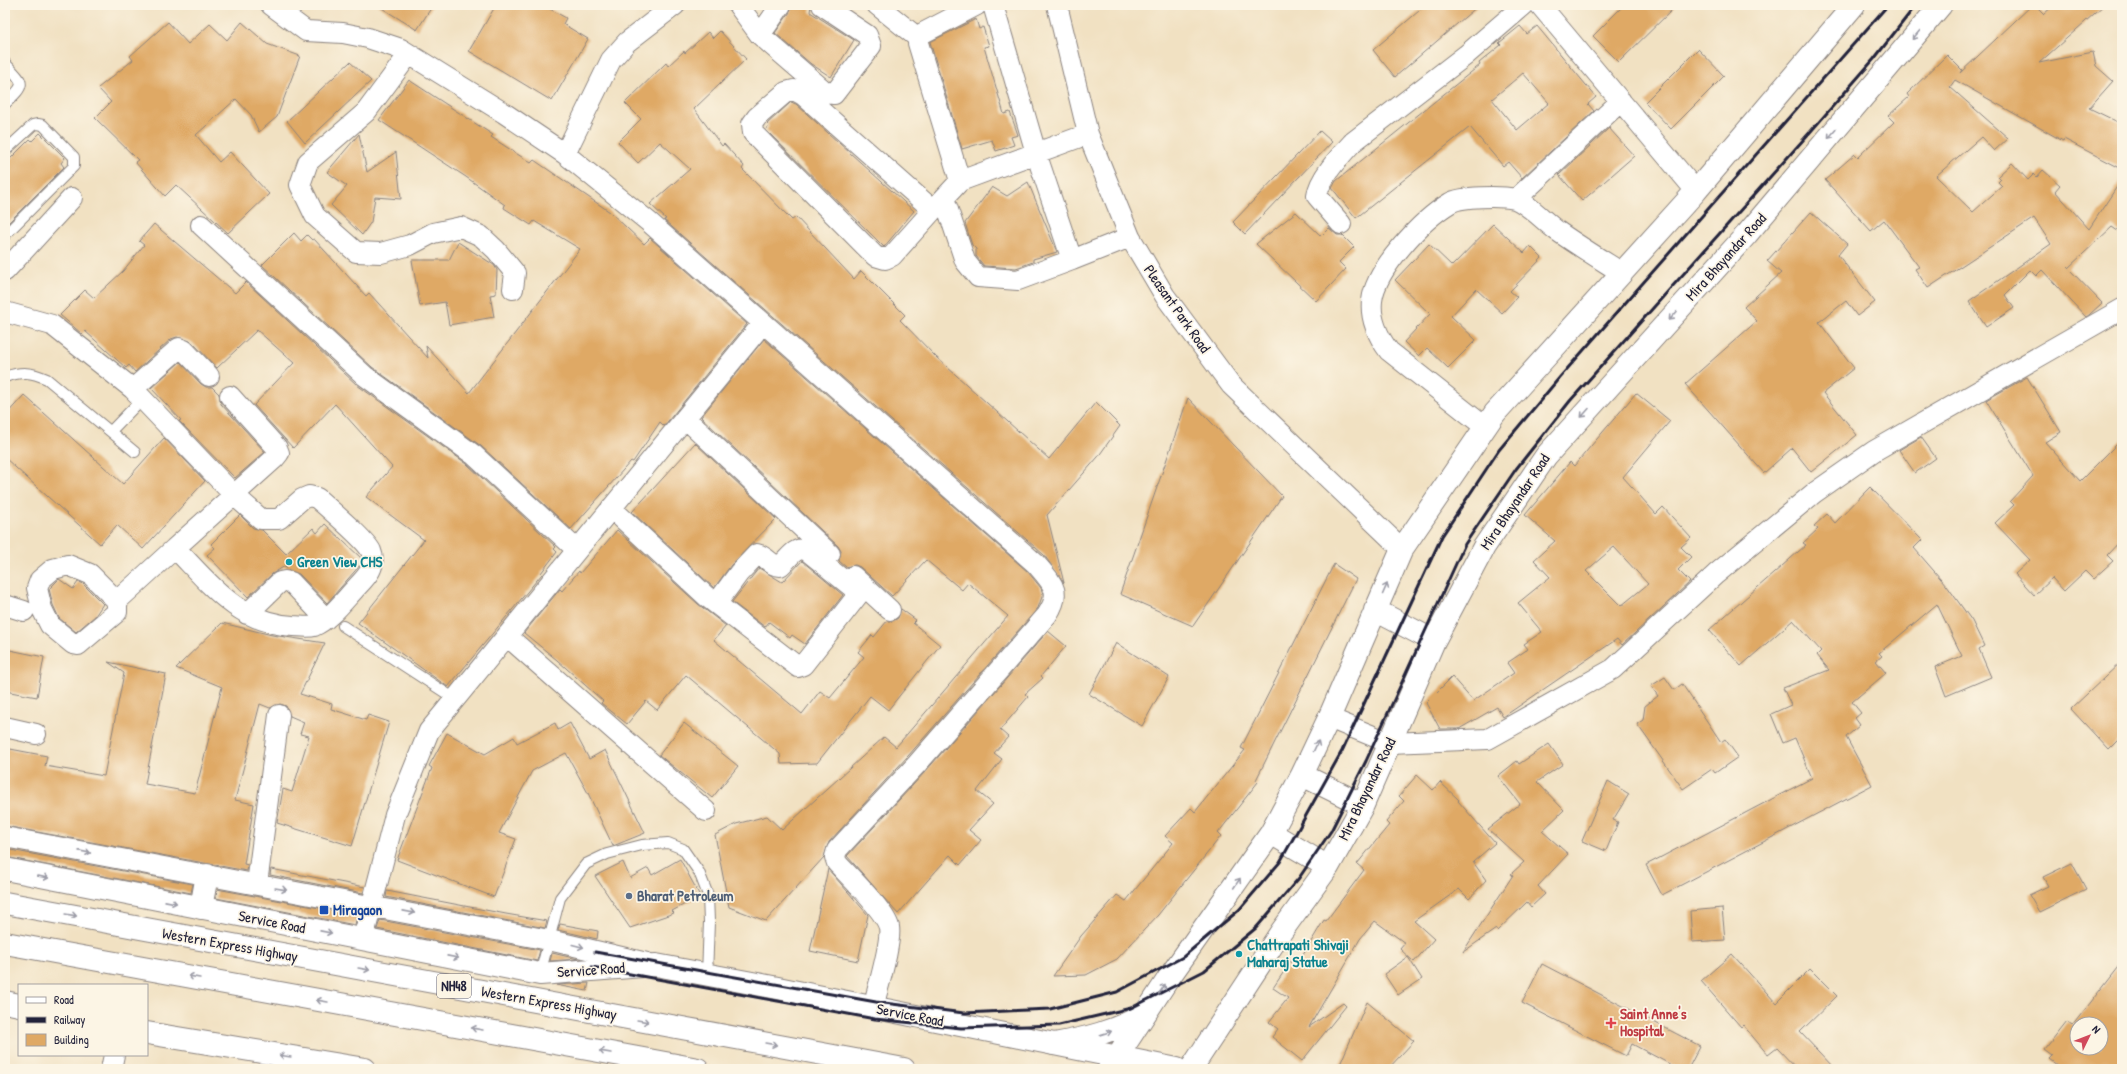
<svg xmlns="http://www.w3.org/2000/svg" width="2127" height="1074" font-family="'Patrick Hand',sans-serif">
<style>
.building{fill:#dfa965;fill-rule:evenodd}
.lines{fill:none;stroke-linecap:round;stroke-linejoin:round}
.service-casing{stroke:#8a827e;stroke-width:12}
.minor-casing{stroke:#8a827e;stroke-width:22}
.secondary-casing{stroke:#8a827e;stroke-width:24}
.primary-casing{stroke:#8a827e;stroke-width:24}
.trunk-casing{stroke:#8a827e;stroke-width:24}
.service{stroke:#fff;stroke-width:10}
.minor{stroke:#fff;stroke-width:20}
.secondary{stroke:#fff;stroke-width:22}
.primary{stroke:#fff;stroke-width:22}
.trunk{stroke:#fff;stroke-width:22}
.rail{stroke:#22223b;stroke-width:3}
.oneway{stroke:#9c9ca7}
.culture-dot{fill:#0f9aa8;stroke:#fcf5e5;stroke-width:1.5}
.service-dot{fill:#5c6f8a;stroke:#fcf5e5;stroke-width:1.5}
.transit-dot{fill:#1a4fb4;stroke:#fcf5e5;stroke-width:1.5}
.health-dot{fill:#e0444e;stroke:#fcf5e5;stroke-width:1.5}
.labels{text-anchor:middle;stroke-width:3.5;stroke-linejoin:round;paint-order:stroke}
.shield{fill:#fcf5e5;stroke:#63616e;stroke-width:1}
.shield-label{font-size:14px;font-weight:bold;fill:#22223b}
.street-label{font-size:15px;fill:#22223b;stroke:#fcf5e5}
.culture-label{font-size:15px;font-weight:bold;fill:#0d838f;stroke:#fcf5e5;text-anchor:start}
.service-label{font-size:15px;font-weight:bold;fill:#4e5e75;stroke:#fcf5e5;text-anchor:start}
.transit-label{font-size:15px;font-weight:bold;fill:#164399;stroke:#fcf5e5;text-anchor:start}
.health-label{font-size:15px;font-weight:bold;fill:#be3a42;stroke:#fcf5e5;text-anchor:start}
</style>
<rect width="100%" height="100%" fill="#fcf5e5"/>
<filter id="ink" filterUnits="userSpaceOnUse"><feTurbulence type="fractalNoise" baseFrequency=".025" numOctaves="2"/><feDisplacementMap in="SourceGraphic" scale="8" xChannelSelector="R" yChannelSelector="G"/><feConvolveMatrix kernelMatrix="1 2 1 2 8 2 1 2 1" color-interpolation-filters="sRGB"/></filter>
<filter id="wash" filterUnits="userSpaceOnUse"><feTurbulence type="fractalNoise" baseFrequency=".012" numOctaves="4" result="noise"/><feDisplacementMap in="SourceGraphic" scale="16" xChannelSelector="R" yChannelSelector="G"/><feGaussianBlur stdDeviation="0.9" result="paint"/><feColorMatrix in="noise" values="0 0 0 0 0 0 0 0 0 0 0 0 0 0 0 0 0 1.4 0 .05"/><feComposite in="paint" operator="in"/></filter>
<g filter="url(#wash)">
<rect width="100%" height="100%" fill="#f1e1c2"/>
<g id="blocks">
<path class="building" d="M377,5h56l-16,25z
M496,5h47l23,13 -3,6 25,15 -36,62 -83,-50z
M792,5h19l-1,7 44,28 -23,37 -20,-13 -36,-31 15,-21z
M1426,5h53l-84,72 -22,-27z
M1624,5h53l-58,57 -26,-26z
M2032,5h3l9,9 10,-9h50l-65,58 54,-11 3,14 17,15 -24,27 33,16v45l-58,-30 -1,2 -108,-61 -5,7 58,51 -14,13 -13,-14 -45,39 37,36 29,-26 -4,-4 3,-3 -3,-3 14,-13 16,17 6,-6 3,3 6,-7 17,15 -5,6 34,38 33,-50v55l-10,-7 -44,41 34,35 -13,12 -3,2 -44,-47 -6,6 -6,-6 -25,25 9,13 -28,19 -17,-26 82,-57 -17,-26 -106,70 -13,-19 4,-2 -35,-47 -13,11 -46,-51 30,-26 3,3 36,-35 -6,-6 21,-19 -2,-3 40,-39 15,15 -2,3z
M976,19l3,10 4,-2 6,19 -5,1 20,67 6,-2 8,23 -7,2 3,8 -18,6 -4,-11 -30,9 -32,-107z
M168,22l20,22 22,-20 17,16 15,-18 25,22 33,12 -23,61 -18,15 -8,-17 -15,-16 -40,36 23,27 11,-10 39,42 -41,39 -52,-48 -11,11 -30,-34 3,-2 -43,-42 16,-16 -13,-14 35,-28 -3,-4z
M1520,26l7,8 10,-8 59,71 -8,7 6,7 -72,67 -14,-16 -5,4 -33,-39 -114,91 -24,-30 4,-7 144,-116 -1,-2 22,-18 -2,-2zM1523,73l26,30 -32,27 -25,-31z
M720,31l26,28 -52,50 28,37 2,-2 20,22 -2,3 50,51 4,-3 58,62 7,-8 44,44 -5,5 36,37 113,102 47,-57 24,24 -22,31 -51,58 17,68 -20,-28 -380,-335 2,-1 -16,-15 40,-35 -30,-27 -22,21 -20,-21 23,-23 -16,-16 41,-40 2,3 16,-15 1,2 23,-21 5,6z
M1698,49l26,27 -53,53 -26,-27z
M350,62l21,19 -66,62 -18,-22z
M409,80l84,55 -2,2 40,26 3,-3 76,52 34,32 6,-6 97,86 -83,102 -4,-4 -27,40 -2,-1 -60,68 -90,-83 -109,-79 -110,-102 32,-32 7,8 6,-6 5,5 2,-1 52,57 3,-3 59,65 -2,-12 43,47 111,-144 -46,-28 -3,4 -27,-17 1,-3 -39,-28 -87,-57z
M791,102l5,2 118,107 -30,36 -118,-117 3,-4 -2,-2z
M1609,128l25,28 -52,45 -23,-26z
M1320,131l12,11 -87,92 -12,-12z
M40,133l25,25 -4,5 3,4 -59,59v-62l25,-25 2,2z
M359,134l8,38 29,-20 5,47 -26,-2 -4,25 -9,13 -31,-30 16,-19 -20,-14z
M1028,182l29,70 -24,7v3l-17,6 -32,-2 -8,-10v-7l-4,-4 -7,-22 27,-36 15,9z
M1296,212l25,24 8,-8 8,7h5l12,12 -15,15 7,7 -30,32 -60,-57z
M1811,212l36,32 -9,11 37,47 -18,14 -11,-15 -27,21 35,46 -31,25 34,42 -46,37 -19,-24 -28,25 -79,-89 72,-63 -13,-14 37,-34 -14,-12z
M154,224l81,69 11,-11 111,103 110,79 89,83 -2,2 3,3 -16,21 1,1 -94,113 -90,-64 66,-83 -58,-43 26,-30 -57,-63 -42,44 -39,-43 40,-42 -37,-33 -40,38 -25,-26 -15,-5 -6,2 -36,33 -6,-7 -3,3 -41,-37 -3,3 -22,-19 25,-25 9,8 29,-27 21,-26 -5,-4z
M1493,224l31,29 6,-7 12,12 -32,33 7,6 -15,16 -26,-24 -25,27 25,24 -28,28 -21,-20 -8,8 -15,-14 26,-28 -35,-34 34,-36 23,22z
M458,242l36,23 3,5 -1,24 -6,1 4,22 -45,8 -4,-23 -25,4 -8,-46h37z
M764,339l264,233 13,16 2,6 -5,14 -130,148 -79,86 -5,15 -58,64 -37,-14 -14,-72 21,-11 31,-8 15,14 102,-93 12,10 112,-131 -40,-33 -6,7 -36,-30 -34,36 -32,-29 -5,-2 -9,2 -7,-6 2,-10 -3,-5 -137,-129z
M180,362l21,22 5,3h6l7,7 2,10 44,48 -30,26 -56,-57 2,-1 -30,-32z
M2027,377l34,55 -16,10 35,39 42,-42v100l-15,16 6,6 -20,18 -8,-8 -21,20 -12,-13 -18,17 -19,-21 15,-14 -35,-37 19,-18 -4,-4 23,-25 -47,-76z
M1636,393l34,28 -47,56 33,37 7,-7 28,31 -10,9 10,10 -13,13 12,12 -68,63 -5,-6 -114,78 -6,-10 -38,22h-19l-14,-26 26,-26 21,24 41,-28 -7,-10 21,-14 -4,-5 18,-12 -24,-29 32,-26 -16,-17 21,-19 -30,-26 45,-53 4,4zM1614,547l34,37 -27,22 -35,-35z
M24,395l99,89 41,-46 41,43 -62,68 -26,-24 -17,19 -95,-86v-42z
M1188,398l94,98 -89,130 -73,-32z
M1921,437l15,21 -21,15 -16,-23z
M695,443l81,76 -45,46 -17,23 -82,-76z
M1870,487l52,53 -8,8 33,38 25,35 12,25 -5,3 12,28 -45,19 -11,-29 27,-11 -25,-52 -58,49 3,3 -6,5 10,12 -34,29 9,11 -6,5 5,7 -14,12 26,48 -210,110 -16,-30 166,-87 -17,-40 -12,5 -12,-29 20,-9 -8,-17 46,-18 -12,-15 4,-4 -28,-31 -52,46 -32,-36 97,-85 -3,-2 15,-14 -4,-3 13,-12 8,9z
M240,515l13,13 9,2 24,24 27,-26 4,5 8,-9 36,34v6l-34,39 -28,-29 -10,-4 -4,-4 -13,8 -24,23 -41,-42 8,-7 -4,-4z
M617,530l81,74 28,22 -12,14 88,74 18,-23 10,7 34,-41 -6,-5 14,-17 2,2 13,-16h6l5,-3 3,-9 15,11 -3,3 27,22 -52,65 -18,-14 -53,67 -36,1 -1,-10 -94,-79 -29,35 -11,-9 -19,23 -26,-21 2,-2 -46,-41 -33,-27 36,-44 2,2 17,-20 1,2z
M802,561l41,34 -38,49 -13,-9 -2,3 -21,-16 -4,5 -33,-25 27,-34 23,14z
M1334,564l22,15 -100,201 2,2 -40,51 3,3 -63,79 -41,44 -31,16 -33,1 28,-40 36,-41 9,6 47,-58 -8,-7 26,-28 4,4 50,-62 -4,-2z
M59,579l14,10 5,-7 4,1 21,21 -8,12 -19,16 -17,-14 -6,-13 -4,-16z
M222,623l50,12 53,8 -25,51 32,10 -1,5 35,11 2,-5 21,7 -37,124 -75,-23 6,-34 9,3 17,-56 -9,-2 4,-12 -14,-6 -4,-10 -6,-2 -10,4 -10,-4 -25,96 19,4 -10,60 4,1 -1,6 -242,-45v-78l42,8 -2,10 59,10 20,-103 -16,-11 58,12 -21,110 50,9 27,-106 -46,-19z
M1048,631l18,15 -25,30 2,2 -18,16 3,3 -28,33 8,7 -14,16 8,6 -25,32 16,13 -24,26 12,10 -21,25 -10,-10 -52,59 -51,-58 78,-84z
M1116,643l53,34 -27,49 -53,-32z
M5,649l39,8 -7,40 -32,-6z
M2122,661v76l-13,13 -38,-41z
M1665,677l9,13 8,-6 39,58 4,-3 13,18 -23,16 -3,-4 -29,20 -46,-65 6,-4 2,-14 13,-10 -7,-10z
M555,723l3,7 12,-7 19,36 16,-9 40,83 -32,13 -25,-53 -22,-40 -34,18 -33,62 17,6 -22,58 -97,-37 35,-92 -3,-2 18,-33 38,21 29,-17 3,6z
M684,723l54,43 -26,32 -53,-43z
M1549,744l14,20 -26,18 27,28 -22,21 26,23 -30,32 7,8 -14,13 -4,-5 -30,29 -1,-2 -33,23 50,-77 -2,-1 13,-12 -36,-33 32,-25 -22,-28 19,-15 2,3z
M1417,775l16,15 7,-8 19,18 -1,1 37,42 -22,19 13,18 -17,19 -10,-10 -45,32 20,18 -20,23 -14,-13 5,-6 -30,-22 -15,18 -51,88 34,-24 3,3 -44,55 -30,-24 6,-8 -9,-7 19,-24 -15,-10 18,-27 6,4 27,-45 2,1 38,-51 -7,-6 32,-39 -3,-3 18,-21 -5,-5z
M1608,781l21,13 -16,26 5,2 -12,29 -24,-10z
M5,849l188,35 -2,9 -186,-36z
M680,859l20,37 -28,15 2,2 -44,15 -35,-52 28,-14 7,16 18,-10 4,7z
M2072,863l14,26 -47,23 -10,-17 19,-9 -5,-9z
M271,869l94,18 -2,6 -93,-18z
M828,869l40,46 -10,46 -48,-10z
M217,889l140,26 -2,10 -139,-27z
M387,891l119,23 41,7 -2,7 -159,-31z
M1722,908l3,32 -33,2 -2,-31z
M380,920l160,30 -3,11 -160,-32z
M560,924l38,7 -1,8 -39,-9z
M552,953l26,6 -28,2z
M1732,954l44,49 34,-34 27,27 -37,36 35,37h-38l-20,-21 -9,7 -25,-30 -2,2 -40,-46z
M1408,957l14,22 -24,16 -14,-21z
M2122,962v107h-59l-13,-10 3,-3 -8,-6 22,-28 5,4zM2077,1024h24v24h-24z
M1542,964l158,82 -12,23h-9l-47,-25 -6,12 -104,-53z
M589,983l-2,8 -31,-6z
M1367,1002l47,39 -26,28h-50z"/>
</g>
</g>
<g filter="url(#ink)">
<use href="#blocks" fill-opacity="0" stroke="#8a827e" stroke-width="1"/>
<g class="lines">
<g class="service-casing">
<path id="service" d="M5,63c20,21 22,20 0,41
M5,151l28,-26 5,-1 5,1 31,32v9l-69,69
M5,377c17,-6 26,-5 42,2l88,73
M111,431l31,-32
M343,626l112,73
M540,974l20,-76 26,-34 21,-10 35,-9 26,-2 15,6 16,23 9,23 1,27 -2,53"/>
</g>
<g class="minor-casing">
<path id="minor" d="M271,5l35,26 37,2 25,5 33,11 103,64 61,41 84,68 387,342c16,19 27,27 11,51l-130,149 -80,86 -2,7 2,6c12,13 48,48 52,64 3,16 -12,63 -16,81
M738,5l22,30 67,58 7,1 37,-48 -4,-11 -45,-30
M877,5l41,33
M1057,5l31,129 42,103 35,59 66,89 171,164
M1540,5l156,186
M760,35l21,-30
M409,54l-43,58 -58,50 -8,23 15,31 41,36 25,1 29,-8 23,-12 28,-6 20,9 15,14 19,23 -2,16
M565,154l46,-94 16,-18 48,-37
M960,181l-42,-138v-5l5,-5 54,-28
M944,198l21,63 13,16 40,3 54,-20 -36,-107 -43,-148
M1516,199l105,-98
M933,210l-41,46 -7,3 -10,-3 -122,-123 -1,-9 5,-7 29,-25 8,-2 9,5 130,115 27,-29 128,-47
M1341,224l-24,-28c2,-18 24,-41 36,-54l113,-87 58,-50
M201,225l164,151 109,79 103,95
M1072,260l58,-23
M5,271l67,-73
M5,312l47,13 81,64 101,106 27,24h18l23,-20 7,-3 8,2c11,10 49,42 54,53 7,17 -7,28 -17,39 -12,13 -24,29 -40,36 -6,2 -15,0 -21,0 -55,-3 -83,-42 -118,-78l100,-90 4,-5 -2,-5 -47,-52
M133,389l46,-41 5,2 25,26
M685,418l145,136
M1485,427l-96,-76c-11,-14 -19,-33 -17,-50 3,-32 51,-82 78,-98 11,-7 52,-7 65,-4 12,4 30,23 41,31 21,15 44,29 66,43
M611,508l95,88 92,71 5,-2 55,-70v-3l-53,-43c-12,-1 -16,10 -25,17 -10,0 -13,-10 -23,-12l-18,19 -23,31
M68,565l22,9 27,27v11l-39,33 -5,-1 -23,-19 -8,-16 -5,-21 3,-8 13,-11z
M853,576l37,34
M117,601l58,-53
M5,605l19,6
M247,614l33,-32 5,-1 6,1 35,37
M507,636l199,175
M1329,718l61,25 98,-4 125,-70 103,-95 98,-81 60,-42 248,-142
M5,727l31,7
M5,837l544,103 98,23
M257,884l22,-169
M363,939l32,-124 34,-84 334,-408
M111,1069l3,-14"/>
</g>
<g class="secondary-casing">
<path id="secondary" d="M5,869l535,105 116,-9 122,23 399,81
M201,908l6,-33
M5,1002l14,3
M147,1033l218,36"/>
</g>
<g class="primary-casing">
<path id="primary" d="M1375,610l59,31
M1302,775l61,30
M1271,833l57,34
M1054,1044c34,-6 59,-12 89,-29
M1109,1069l61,-93 101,-143 31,-58 27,-57 73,-169 93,-136 201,-222 158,-186
M1191,1069l90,-137 47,-65 35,-62 71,-164 50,-94 62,-91 201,-222 194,-229"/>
</g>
<g class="trunk-casing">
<path id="trunk" d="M5,903l899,166
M5,943l693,126"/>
</g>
<use href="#service" class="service"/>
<use href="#minor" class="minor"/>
<use href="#secondary" class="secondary"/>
<use href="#primary" class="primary"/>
<use href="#trunk" class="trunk"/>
<path class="rail" d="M595,952l281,50 88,11 86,-4 67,-17 66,-35 56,-47 41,-48 62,-111 100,-215 57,-86 61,-73 328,-372
M592,967l283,52 86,9 98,-3 72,-17 73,-37 52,-43 43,-50 32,-47 35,-70 99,-217 51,-75 54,-68 242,-271 62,-71 42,-54"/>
</g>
<defs><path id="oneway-shaft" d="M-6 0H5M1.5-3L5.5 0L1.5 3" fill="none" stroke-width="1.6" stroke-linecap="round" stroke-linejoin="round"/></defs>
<g class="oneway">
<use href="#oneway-shaft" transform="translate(1916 35) rotate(130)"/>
<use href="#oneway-shaft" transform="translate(1832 134) rotate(130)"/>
<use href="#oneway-shaft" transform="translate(1673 316) rotate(132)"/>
<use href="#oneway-shaft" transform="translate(1585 413) rotate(132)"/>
<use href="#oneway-shaft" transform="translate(1385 589) rotate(-66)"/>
<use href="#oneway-shaft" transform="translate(1316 746) rotate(-65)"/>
<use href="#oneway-shaft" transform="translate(85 852) rotate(11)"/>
<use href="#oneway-shaft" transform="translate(43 877) rotate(11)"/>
<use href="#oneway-shaft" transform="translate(1237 883) rotate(-56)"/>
<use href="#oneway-shaft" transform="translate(281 889) rotate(10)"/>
<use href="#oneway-shaft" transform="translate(171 902) rotate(11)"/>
<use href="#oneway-shaft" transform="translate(409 912) rotate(11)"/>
<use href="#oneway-shaft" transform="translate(71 915) rotate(10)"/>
<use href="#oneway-shaft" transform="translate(326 932) rotate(11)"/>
<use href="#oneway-shaft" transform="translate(578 946) rotate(14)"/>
<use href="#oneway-shaft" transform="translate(453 957) rotate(11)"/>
<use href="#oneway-shaft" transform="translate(364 969) rotate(10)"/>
<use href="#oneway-shaft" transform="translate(194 977) rotate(-170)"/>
<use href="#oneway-shaft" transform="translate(1162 989) rotate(-56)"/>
<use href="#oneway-shaft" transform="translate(322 1001) rotate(-170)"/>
<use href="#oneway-shaft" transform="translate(643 1021) rotate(10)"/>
<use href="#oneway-shaft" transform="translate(477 1029) rotate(-170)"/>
<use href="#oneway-shaft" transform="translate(1106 1033) rotate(-18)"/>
<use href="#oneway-shaft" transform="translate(771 1044) rotate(10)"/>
<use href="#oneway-shaft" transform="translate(605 1052) rotate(-170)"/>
<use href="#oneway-shaft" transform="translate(285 1056) rotate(-171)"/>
</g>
</g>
<g class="culture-dot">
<circle cx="289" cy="562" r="4"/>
<circle cx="1239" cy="954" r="4"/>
</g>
<circle class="service-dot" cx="629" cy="896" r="4"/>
<rect class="transit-dot" x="319" y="905" width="10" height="10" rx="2"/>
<path class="health-dot" d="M1609 1017h4v4h4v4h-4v4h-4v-4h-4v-4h4z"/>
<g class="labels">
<rect class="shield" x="437" y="974" width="34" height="24" rx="3"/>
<g class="shield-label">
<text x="454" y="991">NH48</text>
</g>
<g class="street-label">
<text transform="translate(1726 257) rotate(-48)" y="5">Mira Bhayandar Road</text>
<text transform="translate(1177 309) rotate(55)" y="5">Pleasant Park Road</text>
<text transform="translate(1515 502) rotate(-56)" y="5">Mira Bhayandar Road</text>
<text transform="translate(1367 789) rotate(-64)" y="5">Mira Bhayandar Road</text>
<text transform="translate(272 922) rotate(11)" y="5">Service Road</text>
<text transform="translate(230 945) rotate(10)" y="5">Western Express Highway</text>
<text transform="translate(591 970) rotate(-4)" y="5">Service Road</text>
<text transform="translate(549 1003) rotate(10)" y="5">Western Express Highway</text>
<text transform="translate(910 1015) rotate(11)" y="5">Service Road</text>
</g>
<g class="culture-label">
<text x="297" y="567">Green View CHS</text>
<text x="1247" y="950">Chattrapati Shivaji<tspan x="1247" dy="17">Maharaj Statue</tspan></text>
</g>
<g class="service-label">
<text x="637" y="901">Bharat Petroleum</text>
</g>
<g class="transit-label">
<text x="333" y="915">Miragaon</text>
</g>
<g class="health-label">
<text x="1620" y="1019">Saint Anne's<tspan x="1620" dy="17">Hospital</tspan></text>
</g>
</g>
<rect width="2127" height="1074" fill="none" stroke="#fcf5e5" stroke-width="20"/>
<rect x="18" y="984" width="130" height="72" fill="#fcf5e5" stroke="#a5a1a1"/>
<rect x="26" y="997" width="20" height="6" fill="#ffffff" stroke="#a5a1a1"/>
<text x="54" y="1004" font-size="12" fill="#22223b">Road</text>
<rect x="26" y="1017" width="20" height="6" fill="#22223b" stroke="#a5a1a1"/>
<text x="54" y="1024" font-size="12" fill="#22223b">Railway</text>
<rect x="26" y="1034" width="20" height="12" fill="#dfa965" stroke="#a5a1a1"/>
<text x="54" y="1044" font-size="12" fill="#22223b">Building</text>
<g transform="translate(2089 1036) rotate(47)"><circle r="19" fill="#fcf5e5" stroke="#a5a1a1"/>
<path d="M0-3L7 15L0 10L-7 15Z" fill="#d1495b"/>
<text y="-6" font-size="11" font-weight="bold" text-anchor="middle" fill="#22223b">N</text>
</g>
</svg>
